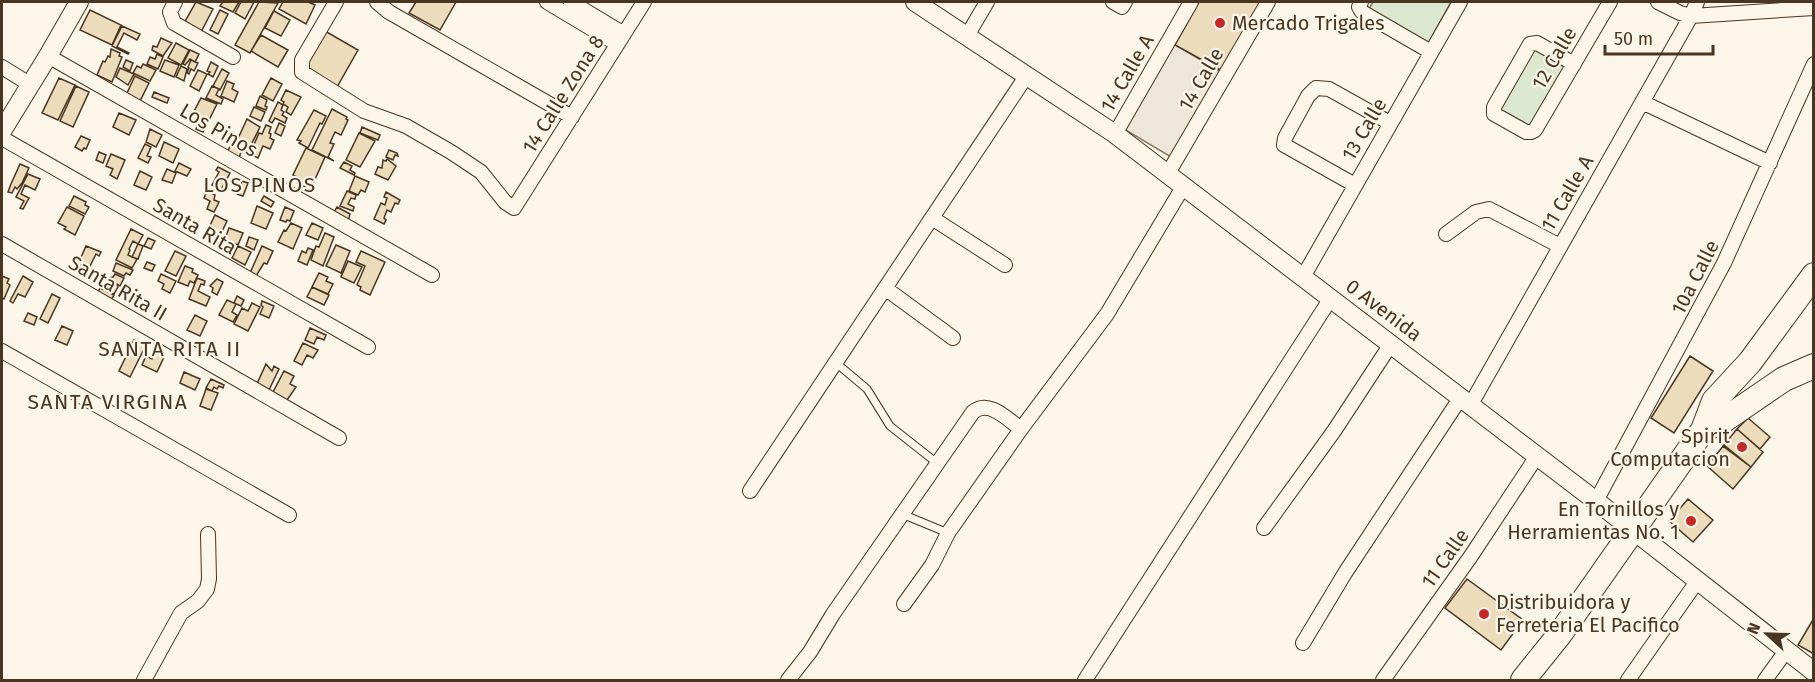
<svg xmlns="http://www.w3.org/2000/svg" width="1815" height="682" font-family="'Fira Sans',sans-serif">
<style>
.green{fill:#dce7d0;stroke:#887966;stroke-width:1.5}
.parking{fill:#ede7d9;stroke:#887966;stroke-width:1.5}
.building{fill:#ecdcbc;stroke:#4a3520;stroke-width:1.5}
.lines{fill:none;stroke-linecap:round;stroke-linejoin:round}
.lane-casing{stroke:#4a3520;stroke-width:9}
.street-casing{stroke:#4a3520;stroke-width:16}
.secondary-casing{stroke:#4a3520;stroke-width:20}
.highway-casing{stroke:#4a3520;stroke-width:26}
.lane{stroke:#fbf6e9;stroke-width:7}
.street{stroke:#fbf6e9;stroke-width:14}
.secondary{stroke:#fbf6e9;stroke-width:18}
.highway{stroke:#fbf6e9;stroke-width:24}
.poi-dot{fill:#c62828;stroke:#fbf6e9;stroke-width:2}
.labels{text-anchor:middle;stroke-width:4.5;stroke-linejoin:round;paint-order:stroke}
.poi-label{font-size:20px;fill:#4a3520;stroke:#fbf6e9;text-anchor:start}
.street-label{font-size:20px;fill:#4a3520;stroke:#fbf6e9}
.neighbourhood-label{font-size:21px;letter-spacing:1.5px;fill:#4a3520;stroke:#fbf6e9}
</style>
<rect width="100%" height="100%" fill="#fbf6e9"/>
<path class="green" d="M1373,2h78l-24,43 -60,-33z
M1533,46l34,19 -35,62 -34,-19z"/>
<path class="parking" d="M1174,44l47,28 -50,85 -47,-28z"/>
<path class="building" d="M196,2l17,7 -13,25 -17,-9z
M223,2h16l-6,10 -13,-6z
M241,2h13l-9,17 -10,-6z
M259,2l19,1 -28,50 -15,-8z
M283,2h25l7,3 -9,19 -27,-15z
M416,2h40l-16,28 -31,-17z
M1199,2h65l-40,70 -49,-27z
M90,10l31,15 -9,20 -32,-15z
M220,10l8,4 -10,20 -8,-4z
M274,11l16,9 -9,16 -16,-8z
M122,26l18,8 -3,6 -13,-7 -7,14 12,6 -1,1 -16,-8z
M325,31l33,19 -21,37 -33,-19z
M261,35l27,15 -10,17 -27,-16z
M161,38l11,5 -9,13 -11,-6 1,-4 4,1z
M176,43l13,7 -8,15 -13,-7z
M111,49l9,4 -1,3 3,1 -10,25 -15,-7 6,-14 2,1 3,-6 2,1z
M190,50l9,4 -4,8 -5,-3 -5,6 -2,-1z
M157,54l6,3 -5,12 -11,-5 3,-7 5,2z
M126,60l7,3 -3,8 -7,-4z
M165,60l14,5 -5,12 -14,-6z
M191,60l7,3 -4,8 -3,-2 -2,5 -2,-1 2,-5 -1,-1z
M211,62l7,4 -5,11 -5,-3 2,-2 -3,-1z
M143,64l13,6 -6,11 -17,-8 4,-7 4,2z
M181,66l6,3 -3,12 -8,-4z
M120,68l14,6 -6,11 -12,-8z
M222,69l7,4 -9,17 -7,-4z
M198,70l9,4 -8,17 -9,-5z
M135,76l14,7 -9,18 -14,-6z
M59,78l16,7 -17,35 -16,-7z
M271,78l11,6 -9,17 -11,-6z
M227,81l7,3 -2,5 6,3 -4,10 -13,-6z
M76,86l13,6 -16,35 -13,-6z
M212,86l7,3 -3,6 7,4 -2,5 -15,-6z
M286,90l15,7 -10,18 -5,-3 2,-5 -5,-3 1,-2 -3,-2z
M154,92l15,6 -2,5 -15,-6z
M260,96l7,4 -2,6 2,1 -1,3 -10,-4z
M201,98l16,6 -14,28 -7,-3 2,-5 -8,-5z
M278,102l5,3 -2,5 3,2 -2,3 5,3 -2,5 -10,-5 -3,5 -3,-2z
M254,107l11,5 -4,9 -11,-5z
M332,109l15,8 -1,2 2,1 -7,15 -6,-3 -5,11 4,1 -6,13 6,4 -22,-11z
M314,110l12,6 -4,8 -2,-1 -12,25 -9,-5 2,-2 -4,-1z
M119,113l17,7 -7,15 -16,-8z
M247,119l13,8 -12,24 -13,-6z
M279,123l6,3 -4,10 -6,-3z
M266,125l5,2 -2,6 2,1 -1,4 4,2 -4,9 -7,-3 -5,12 -8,-4 9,-21 3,1z
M362,127l18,8 -2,5 -18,-7z
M150,129l12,6 -6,12 -10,-5z
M359,133l16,8 -15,26 -14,-7z
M81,136l9,4 -4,9 -2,-1 -2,3 -7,-4z
M164,142l15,7 -6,14 -14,-7z
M145,144l6,3 -4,9 4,1 -3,6 -10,-5z
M231,144l10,8 -2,6 -12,-5z
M306,148l19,9 -13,29 -5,-2 -2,3 -8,-4 2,-5 -6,-3z
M389,150l8,3 1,3 -3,-1 -2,5 -7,-3z
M99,152l7,3 -3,8 -7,-3z
M111,154l14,6 -8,19 -7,-4 3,-6 -7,-3z
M387,159l9,7 -8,14 -13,-6 3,-7 4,1 1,-8 3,1z
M344,162l8,4 -2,4 5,3 -1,2 -14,-7z
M179,163l12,6 -4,7 -12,-5z
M20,164l9,4 -7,15 -5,6 -2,-2 -3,6 -4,-1 3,-8z
M218,167l12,6 -9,17 -9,-5 7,-13 -3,-2z
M167,169l9,4 -4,10 -10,-3z
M140,171l12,6 -6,13 -12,-5z
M28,174l12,5 -5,11 -10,-5 -4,9 8,4 -6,11 -3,-1 4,-7 -8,-4z
M355,176l14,6 -4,10 -4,-2 -3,5 -9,-4z
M242,181l6,2 -5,13 -6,-2z
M207,191l8,4 -1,5 5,2 -5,10 -7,-3 3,-8 -6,-3z
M347,191l9,4 -1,4 -4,-1 -3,6 6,3 -1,4 -13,-5z
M386,192l14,8 -2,4 -3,-1 -4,9 -4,-2 -3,8 2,2 -2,4 -10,-5 7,-16 4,2 2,-7 -3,-1z
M74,196l12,6 -1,3 4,2 -4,7 -16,-8z
M264,196l10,6 -3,5 -10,-6z
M257,206l16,7 -7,16 -15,-6z
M67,207l17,9 -9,19 -11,-6 2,-2 -8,-4z
M285,207l9,4 -4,10 -3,-1 -1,2 -6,-2z
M337,207l13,7 -2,8 -15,-8z
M215,215l12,6 -11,23 -12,-6z
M291,223l11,5 -9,21 -15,-7 6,-12 2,1z
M312,223l11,5 -5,12 -12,-5z
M229,228l14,5 -5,12 -13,-6z
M131,229l12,6 -5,9 -5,-3 -4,8 1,1 -2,5 9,4 -5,9 -16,-8z
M325,233l9,4 -11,29 -12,-6 5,-14 3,1z
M249,237l9,3 -4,10 -8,-4z
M148,238l7,3 -4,8 -7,-3z
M138,244l5,2 -5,13 -6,-2z
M336,245l14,6 -9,22 -15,-7z
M86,246l15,6 -2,4 -3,-2 -6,12 -5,-2 -2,3 -5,-3z
M238,246l13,6 -6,13 -13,-7z
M262,246l11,5 -6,13 -3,-1 -8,13 -6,-3z
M308,248l5,2 -6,15 -9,-4 4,-10 4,2z
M175,251l11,5 -10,20 -11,-5z
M361,251l24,11 -15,33 -10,-5 1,-3 -4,-2 8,-19 -9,-4z
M348,261l14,6 -8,16 -13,-6z
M147,262l8,3 -3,6 -8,-3z
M116,263l17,7 -3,5 -4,-2 -2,3 -11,-5z
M185,266l8,3 -1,3 6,3 -4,8 -4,-2 -2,5 -10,-4z
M319,273l9,4 -2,4 7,3 -5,10 -16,-7z
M115,274l9,4 -4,8 -3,-2 1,3 -4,7 -8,-4 6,-7 -4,-2 1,-3 4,-1z
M161,274l15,7 -6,12 -8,-4 2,-5 -6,-3z
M2,276l7,3 -2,4 3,2 -6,14 -2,-1z
M23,276l10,6 -8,15 -7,-3 -5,9 -3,-2z
M197,278l8,3 -1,4 -3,-1 -3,7 12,6 -4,9 -17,-7z
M217,279l6,3 -6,13 -5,-3 1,-4 -3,-2z
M312,287l17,8 -5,10 -17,-8z
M100,288l14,7 -3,5 -14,-6z
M52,294l8,4 -12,25 -8,-4z
M237,296l7,4 -3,6 -7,-3z
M227,300l9,4 -4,8 5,3 -4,7 -14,-7z
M262,301l12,5 -5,12 -9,-4 3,-7 -2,-2z
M252,303l8,4 -12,24 -14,-7 8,-16 6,3z
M28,313l9,4 -3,8 -10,-4z
M195,315l12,6 -7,15 -13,-6z
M62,326l11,5 -6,14 -12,-5z
M310,328l16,7 -2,5 -7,-3 -3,7 -9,-4z
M134,340l12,5 -16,32 -11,-6z
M303,343l15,7 -5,8 -6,-3 -5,10 -8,-4z
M155,352l9,5 -7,15 -15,-7 4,-9 6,3z
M1690,356l23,15 -39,62 -23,-15z
M266,364l6,7 2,-5 5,3 -11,23 -12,-6z
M284,371l10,5 -4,8 6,3 -11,16 -14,-7z
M184,372l16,7 -5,11 -15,-7z
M211,379l13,6 -1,3 -4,-2 -2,3 -3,-2 -2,4 -6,-3z
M206,389l12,4 -7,17 -11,-4z
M1748,418l22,19 -10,12 -23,-20z
M1737,429l26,23 -12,15 -28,-21z
M1724,445l27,22 -18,22 -26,-23z
M1688,499l25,21 -20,22 -24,-21z
M1467,579l56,41 -22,30 -56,-42z
M1814,618v36l-16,-9z"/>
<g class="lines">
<g class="lane-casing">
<path id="lane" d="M835,362l32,27 23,37 47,37
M902,514l46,19"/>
</g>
<g class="street-casing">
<path id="street" d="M175,2l-5,10 4,11 59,34
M336,2l-34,58v12l62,39 42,15 45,26 30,20 24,30 9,6 130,-206
M377,2l12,10 183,105
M547,2l70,42
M571,2l53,32
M1113,2l9,5 3,-5
M1361,2l-2,5 3,5 69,40
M1658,2l22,11 11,3 123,-8
M967,36l20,-34
M48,56l384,219
M1574,64l-37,-21 -7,1 -36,63v7l32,18h5l4,-2 75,-128
M2,67l29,18
M1642,102l128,61
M1115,134l76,-132
M2,138l366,209
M1167,175l101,-173
M1355,185l-71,-40 1,-7 23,-42 8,-8 13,1 61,34
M932,218l73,47
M1446,234l30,-22 13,-3 71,37
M2,244l337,194
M1303,277l157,-275
M885,288l68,50
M2,351l287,164
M1471,404l220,-388 6,-14
M750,491l277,-416
M1596,501l128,-238 90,-199
M1264,528l70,-97 57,-87
M904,604l28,-39 16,-32 73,-104 86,-115 76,-127
M1303,643l42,-70 116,-176
M144,680l37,-67 17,-12 9,-12 2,-10 -1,-45
M788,680l22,-28 23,-38 140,-202c16,-13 34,7 48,17
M1085,680l246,-382
M1383,680l88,-124 66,-100
M1628,680l70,-100
M1765,680l21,-29"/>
</g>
<g class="secondary-casing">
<path id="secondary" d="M915,2l200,132 481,367 218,171
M2,131l46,-75 31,-54"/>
</g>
<g class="highway-casing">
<path id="highway" d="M1703,430l21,-10 60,-41 30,-13
M1523,680l37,-46 143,-204 11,-29 36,-39 64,-87"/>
</g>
<use href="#lane" class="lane"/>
<use href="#street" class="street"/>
<use href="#secondary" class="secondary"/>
<use href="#highway" class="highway"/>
</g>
<g class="poi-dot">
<circle cx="1220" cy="23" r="6"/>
<circle cx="1742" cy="447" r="6"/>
<circle cx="1691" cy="521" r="6"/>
<circle cx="1484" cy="614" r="6"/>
</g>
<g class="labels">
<g class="poi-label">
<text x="1232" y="30">Mercado Trigales</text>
<text x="1730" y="443" text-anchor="end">Spirit<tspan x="1730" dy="23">Computacion</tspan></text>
<text x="1679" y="516" text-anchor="end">En Tornillos y<tspan x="1679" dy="23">Herramientas No. 1</tspan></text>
<text x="1496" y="609">Distribuidora y<tspan x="1496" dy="23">Ferreteria El Pacifico</tspan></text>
</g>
<g class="street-label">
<text transform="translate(1554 58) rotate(-60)" y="7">12 Calle</text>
<text transform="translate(1127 73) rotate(-60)" y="7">14 Calle A</text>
<text transform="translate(1201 79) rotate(-60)" y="7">14 Calle</text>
<text transform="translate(563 94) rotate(-58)" y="7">14 Calle Zona 8</text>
<text transform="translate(1364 129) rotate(-60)" y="7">13 Calle</text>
<text transform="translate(219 130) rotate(30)" y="7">Los Pinos</text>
<text transform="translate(1567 193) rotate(-60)" y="7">11 Calle A</text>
<text transform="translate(195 226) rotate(30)" y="7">Santa Rita</text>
<text transform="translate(1695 277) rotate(-63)" y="7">10a Calle</text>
<text transform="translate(118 288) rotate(30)" y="7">Santa Rita II</text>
<text transform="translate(1384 310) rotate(37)" y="7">0 Avenida</text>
<text transform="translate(1445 558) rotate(-55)" y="7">11 Calle</text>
</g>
<g class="neighbourhood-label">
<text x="260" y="192">LOS PINOS</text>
<text x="170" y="356">SANTA RITA II</text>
<text x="108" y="409">SANTA VIRGINA</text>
</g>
</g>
<rect width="1815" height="682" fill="none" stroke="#4a3520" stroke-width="6"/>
<g transform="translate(1767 634) rotate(292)" stroke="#fbf6e9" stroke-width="4.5" paint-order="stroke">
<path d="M0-4.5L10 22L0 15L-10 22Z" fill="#4a3520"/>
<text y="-9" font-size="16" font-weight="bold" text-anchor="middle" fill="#4a3520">N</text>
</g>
<path d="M1605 45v9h108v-9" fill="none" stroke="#4a3520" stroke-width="3"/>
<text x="1614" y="45" font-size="18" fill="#4a3520" stroke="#fbf6e9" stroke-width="4.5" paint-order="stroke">50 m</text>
</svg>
